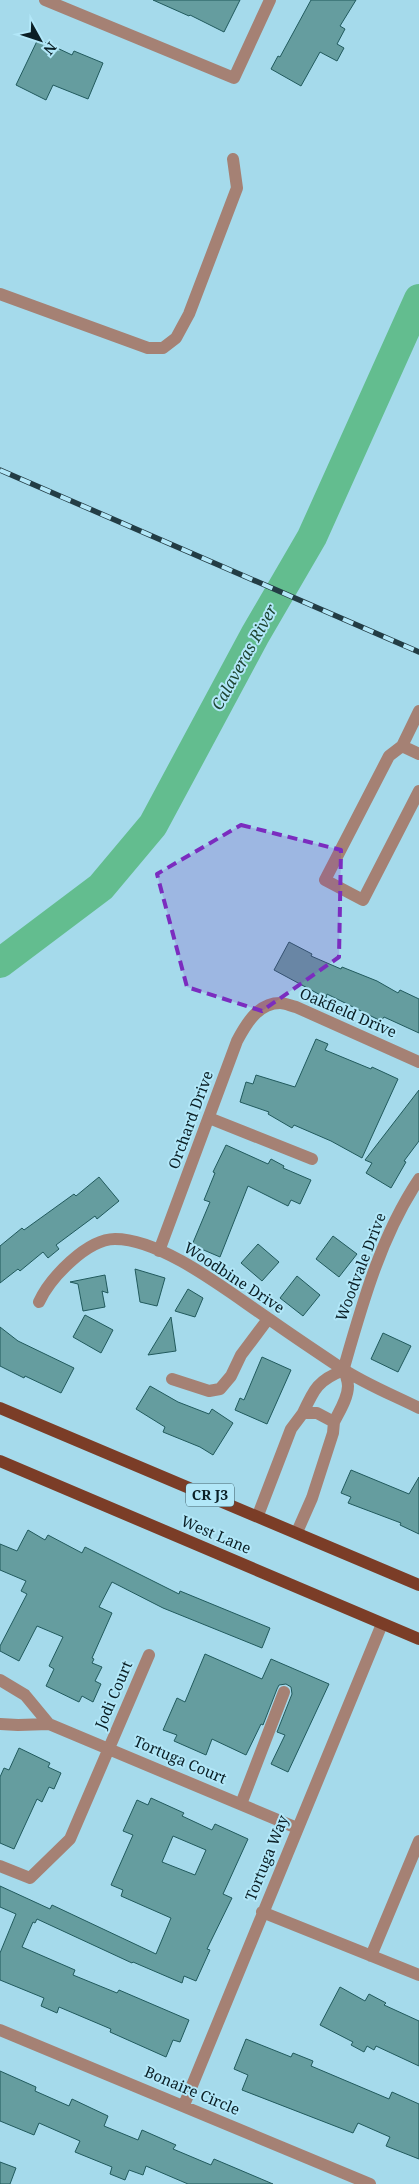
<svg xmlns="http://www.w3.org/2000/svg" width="419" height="2184" font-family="'Noto Serif',serif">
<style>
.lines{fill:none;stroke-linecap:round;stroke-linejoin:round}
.river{stroke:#63bd8f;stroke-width:30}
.building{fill:#659d9f;stroke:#215a5d;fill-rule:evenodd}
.minor{stroke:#a58174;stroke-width:12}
.major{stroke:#7b3d27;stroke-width:12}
.rail-casing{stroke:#233d45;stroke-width:5.5}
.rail{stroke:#b2e7f8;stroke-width:4;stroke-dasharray:11;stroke-linecap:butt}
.marked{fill:#7b2cbf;fill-opacity:0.2;stroke:#7b2cbf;stroke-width:4;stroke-dasharray:10 6;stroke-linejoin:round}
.labels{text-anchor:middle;stroke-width:4;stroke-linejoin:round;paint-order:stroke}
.shield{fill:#b2e7f8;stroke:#3c5b64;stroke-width:1}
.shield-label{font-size:14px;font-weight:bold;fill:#0a1f25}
.street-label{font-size:15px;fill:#0a1f25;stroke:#b2e7f8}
.water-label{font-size:16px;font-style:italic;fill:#1e4431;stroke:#b2e7f8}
</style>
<rect width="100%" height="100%" fill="#a5daeb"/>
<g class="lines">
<path class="river" d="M0,963l101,-76 52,-62 102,-190 57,-98 107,-238"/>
</g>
<path class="building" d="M153,0h87l-16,32 -34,-17 -1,1z
M311,0h45l-16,26 5,3 -8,15 7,4 -7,13 -17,-9 -19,34 -30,-17 7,-13 2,1z
M38,39l34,16 2,-4 29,12 -15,36 -35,-14 -7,15 -30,-15z
M289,942l23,12 -1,2 30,13 1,-2 35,14 21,12 2,-3 19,9v34l-35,-16 -3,4 -54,-27 -1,4 -52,-28z
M316,1039l12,5 -3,6 46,19 1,-2 26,12 -36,79 -31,-17 -37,-16 -2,3 -24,-14 1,-2 -29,-10 6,-20 7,2 3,-9 39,12z
M419,1090v51l-15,20 2,1 -15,26 -25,-15 6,-10 -7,-3z
M226,1145l42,19 3,-5 13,7 -1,2 28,12 -11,24 -9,-4 -3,6 -40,-20 -28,71 -28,-12 18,-43 -6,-2 11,-27 -2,-1z
M99,1177l20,24 -22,18 -2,-3 -39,29 3,4 -11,9 -5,-6 -23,19 -2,-2 -18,14v-37l22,-18 2,2 50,-36 2,2z
M333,1236l24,18 -18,23 -23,-18z
M258,1244l21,18 -17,19 -21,-18z
M135,1269l30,9 -8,28 -17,-4z
M105,1275l3,18 -6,-2 3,16 -22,4 -5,-27 -8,-2z
M297,1276l23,19 -17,21 -23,-18z
M188,1289l15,9 -8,19 -20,-6z
M85,1315l28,15 -12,23 -28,-16z
M171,1317l5,34 -28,4z
M0,1327l18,14 56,27 -13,25 -36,-17 -1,2 -24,-12z
M383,1333l28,13 -13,26 -27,-13z
M262,1357l29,13 -24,54 -32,-14 5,-12 4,2z
M150,1386l28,16 31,12 3,-5 21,14 -20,32 -13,-8 -37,-15 2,-5 -29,-18z
M351,1470l58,24 10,-17v57l-19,-9 1,-2 -53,-20 3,-6 -10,-4z
M28,1530l17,10 3,-5 34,18 3,-6 94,47 1,-3 90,37 -8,20 -99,-40 -51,-26 -13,25 13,6 -20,45 2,1 -2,4 10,4 -7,14 6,3 -8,18 -11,-6 -3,6 -33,-16 8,-17 -5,-3 14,-29 -26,-11 -18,35 -19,-10v-5l27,-52 -6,-3 5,-10 -26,-11v-26l17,7z
M205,1654l57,25 9,-20 58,25 -41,88 -17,-8 14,-29 -8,-3 15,-38 -1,-7 -5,-3 -7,1 -2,4 -14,36 -2,-1 -15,31 -34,-16 -6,16 -32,-14 3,-6 -14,-5 14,-32 8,4z
M19,1748l31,15 -2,4 13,6 -7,16 -5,-2 -7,15 -5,-3 -23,50 -14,-6v-66l4,-9 5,2z
M151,1798l33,15 -2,3 30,14 3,-6 33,15 -25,55 9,4 -25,51 3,1 -14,31 -12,-5 -2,7 -49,-21 -1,1 -95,-44 -2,4 -2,-1 -11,25 53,23 -2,5 44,18 2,-3 70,30 -9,22 -7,-2 -7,17 -56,-25 1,-3 -52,-22 -2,6 -16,-7 3,-8 -44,-18v-27l16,-39 -16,-7v-21l50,23 2,-4 104,49 15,-36 -50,-22 2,-6 -12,-5 22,-50 -10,-4 14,-31 11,5zM173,1836l33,14 -11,25 -33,-13z
M340,1987l25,14 4,-7 17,9 -2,2 35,16v45l-43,-20 -2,4 -7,-4 -3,6 -13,-7 2,-3 -33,-17z
M246,2039l45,18 2,-4 20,8 -2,5 78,33 3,-7 27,12v55l-33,-13 4,-9 -32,-14 -5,10 -111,-43 6,-15 -14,-6z
M0,2071l36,16 -1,4 34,15 3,-7 36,17 -4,10 34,14 4,-10 34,15 -3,4 38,16 3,-6 59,25h-85l-42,-18 -3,9 -14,-5 -4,10 -15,-6 2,-7 -37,-15 5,-11 -41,-18 -5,12 -34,-14z
M0,2162l16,6 -6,16h-10z"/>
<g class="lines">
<path class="minor" d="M45,0l189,78 36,-78
M0,294l148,54h15l13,-10 13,-24 48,-126 -4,-29
M419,711l-17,35 17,8
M402,746l-13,10 -64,124 38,20 56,-109
M209,1118l103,41
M159,1251l78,-210c9,-17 21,-38 43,-38 5,0 11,3 16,4l123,55
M39,1302c11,-24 48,-63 76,-63 48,0 115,54 154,80 24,17 48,33 72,49 24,16 52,27 78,40
M172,1379l37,12 11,-2 11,-13 10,-21 27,-36
M303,1413c11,-24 15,-33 41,-43
M334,1422c5,-10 14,-24 14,-36 0,-8 -5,-14 -3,-22 18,-63 37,-130 74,-185
M258,1515l33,-86 12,-16h14l17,9 -1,11 -21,65 -15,34
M0,1680l25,15 24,29
M0,1724l18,1 31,-1 248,104
M241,1804l43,-112
M0,1866l30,12 40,-39 79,-184
M262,1912l157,63
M371,1956l48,-115
M0,2030l370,154
M184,2105l198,-481"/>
<path class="major" d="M0,1408l419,177
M0,1461l419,178"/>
<g class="rail-casing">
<path id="rail" d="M0,470l419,182"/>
</g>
<use href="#rail" class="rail"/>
</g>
<path class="marked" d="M241,825l100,25 -2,107 -77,54 -75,-24 -30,-113z"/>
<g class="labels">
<rect class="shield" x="186" y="1483.5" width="48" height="23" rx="4"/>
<g class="shield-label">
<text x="210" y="1500">CR J3</text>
</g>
<g class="street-label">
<text transform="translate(348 1013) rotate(23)" y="5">Oakfield Drive</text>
<text transform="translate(191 1120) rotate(-70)" y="5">Orchard Drive</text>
<text transform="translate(361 1267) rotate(-69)" y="5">Woodvale Drive</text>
<text transform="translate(234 1278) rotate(33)" y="5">Woodbine Drive</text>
<text transform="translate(216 1535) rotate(23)" y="5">West Lane</text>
<text transform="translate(114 1695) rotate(-67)" y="5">Jodi Court</text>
<text transform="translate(180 1760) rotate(23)" y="5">Tortuga Court</text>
<text transform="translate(267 1858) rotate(-68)" y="5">Tortuga Way</text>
<text transform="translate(192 2091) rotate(23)" y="5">Bonaire Circle</text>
</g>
<g class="water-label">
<text transform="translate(244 657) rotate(-61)" y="6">Calaveras River</text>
</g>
</g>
<g transform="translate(40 40) rotate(130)" stroke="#b2e7f8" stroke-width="4" paint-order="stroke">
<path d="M0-4L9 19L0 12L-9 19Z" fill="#0a1f25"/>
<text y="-8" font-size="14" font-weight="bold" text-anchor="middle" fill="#0a1f25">N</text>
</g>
</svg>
